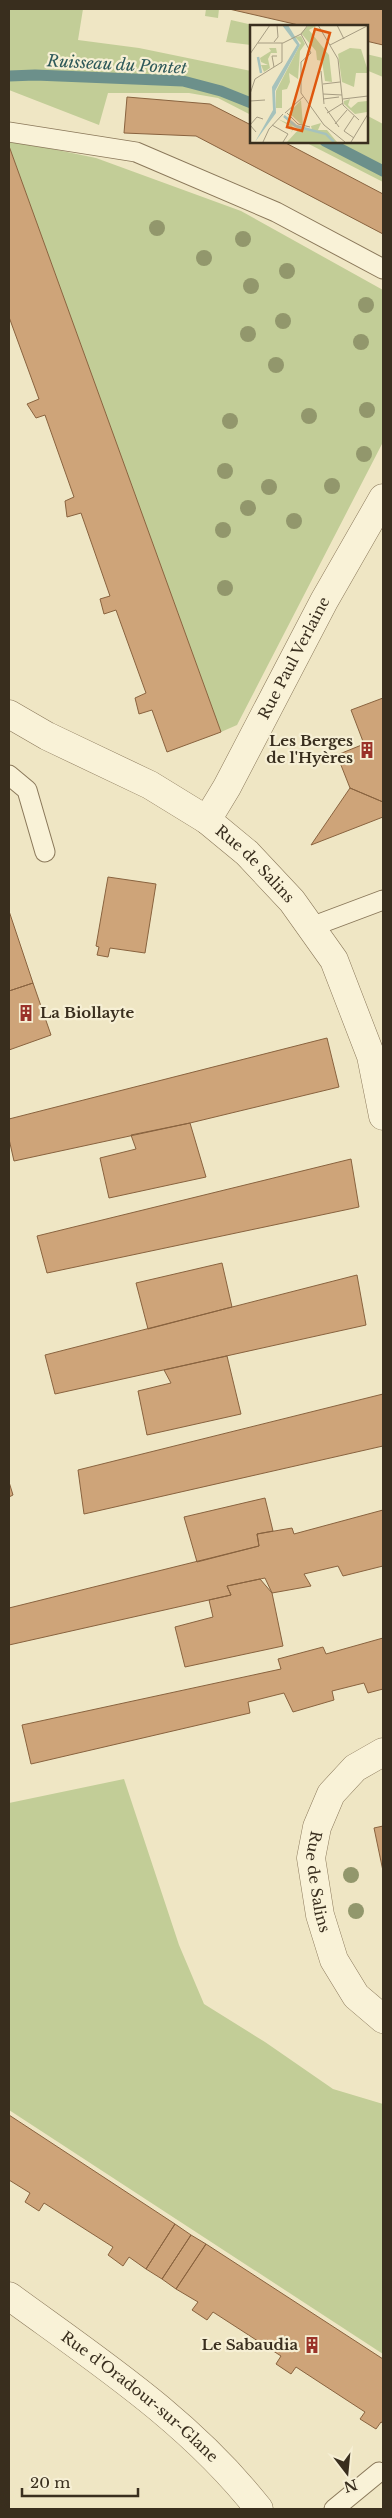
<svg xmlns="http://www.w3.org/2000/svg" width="392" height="2518" font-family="'Libre Baskerville',serif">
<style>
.green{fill:#c2cd97}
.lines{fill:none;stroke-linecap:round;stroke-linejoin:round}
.stream{stroke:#6c908b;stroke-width:11}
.building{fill:#cea479;stroke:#89633f}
.lane-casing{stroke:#8a785a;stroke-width:21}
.street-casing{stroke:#8a785a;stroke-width:29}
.lane{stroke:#f9f2d7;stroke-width:19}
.street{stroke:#f9f2d7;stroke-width:28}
.tree{fill:#92976c}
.labels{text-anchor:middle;stroke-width:4.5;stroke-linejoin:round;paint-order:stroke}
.street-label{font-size:15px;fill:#392e1e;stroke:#f6efd4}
.poi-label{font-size:15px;font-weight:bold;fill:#392e1e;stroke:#f6efd4;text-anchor:end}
.water-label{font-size:16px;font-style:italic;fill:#2d5859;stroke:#f6efd4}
.inset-river{fill:none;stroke:#a6c2bc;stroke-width:2.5}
.inset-road{fill:none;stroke:#a69c82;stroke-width:1}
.view{fill:#df570d;fill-opacity:0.15;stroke:#df570d;stroke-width:2.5}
.inset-edge{fill:none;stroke:#392e1e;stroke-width:2.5}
</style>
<rect width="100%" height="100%" fill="#efe6c4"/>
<path class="green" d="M9,9h74l-5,31 61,8 112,23v44l-33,-17 -29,-5h-81l-9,32 -90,-35z
M206,9h13l-1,9 -13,-2z
M231,20l26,6h-6v19l-25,-3z
M366,54l17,4v19l-17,-7z
M366,115l17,9v58l-80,-41h63z
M9,140l87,18 145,53 142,79v152l-146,283 -16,7 -212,-586z
M124,1779l55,166 25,59 61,38 68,47 50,15v250l-374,-244v-307z"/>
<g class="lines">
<path class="stream" d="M9,76l26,-1 148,6 38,10 30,12
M325,141l58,30"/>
</g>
<path class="building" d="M229,9h154v36l-17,-4v-15h-63z
M127,97l83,7 41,21v16h31l101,53v40l-187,-98 -72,-3z
M9,146l212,586 -54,20 -15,-42 -13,4 -4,-16 11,-5 -30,-83 -12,4 -4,-15 10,-3 -29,-83 -14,4 -2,-16 9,-4 -29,-82 -9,3 -9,-14 12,-5 -30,-82z
M383,698v104l-33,-14 -13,-33 27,-11 -13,-34z
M350,788l33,14v15l-72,28z
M108,877l48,7 -11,69 -35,-5 -2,9 -11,-2 2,-8 -3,-1z
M9,911l24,72 -24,8z
M33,983l18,52 -42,15v-59z
M327,1038l12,49 -149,36 -176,38 -5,-22v-20z
M190,1123l16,54 -97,21 -9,-40 36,-9 -5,-14z
M351,1159l8,48 -312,66 -10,-37z
M222,1263l10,44 -84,22 -12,-46z
M357,1275l9,50 -311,69 -10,-39z
M227,1356l14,58 -94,21 -9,-44 33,-8 -7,-13z
M383,1394v52l-299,68 -6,-44z
M9,1482l4,13 -4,2z
M265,1498l8,33 -16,3 2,12 -62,16 -13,-45z
M383,1510v56l-40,10 -5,-10 -34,8 7,12 -39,7 -7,-15 -5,1 -33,7 4,9 -222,50v-37l250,-62 -2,-12 35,-6 2,6z
M260,1579l12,14 11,53 -98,21 -10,-40 38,-10 -4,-17 22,-5 -4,-9z
M383,1638v51l-15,4 -4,-10 -32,8 2,9 -41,12 -9,-19 -36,9 2,11 -219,51 -9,-39 259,-56 -3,-10 45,-12 3,7z
M383,1826v45l-9,-43z
M9,2115l166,109 -29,45 -17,-12 -6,9 -15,-11 5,-8 -69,-44 -5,8 -14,-9 5,-9 -21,-13z
M175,2224l16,11 -29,44 -16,-10z
M191,2235l15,9 -30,45 -14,-10z
M206,2244l177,115v64l-2,-1 -5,7 -16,-10 5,-7 -69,-45 -5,7 -15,-10 5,-8 -68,-44 -6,8 -15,-10 6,-8 -22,-13z"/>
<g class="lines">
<g class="lane-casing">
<path id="lane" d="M9,132l127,20 140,60 107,57
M9,775l18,15 18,62
M311,927l72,-27
M334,2509l45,-37"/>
</g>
<g class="street-casing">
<g id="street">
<path id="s1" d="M9,714l38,22 103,49 57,35 40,33 45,48 42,59 37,96 12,60"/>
<path id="s2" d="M207,820l20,-33 97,-186 59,-103"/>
<path id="s3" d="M383,1752l-28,16 -24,26 -14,33 -6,31 9,57 14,45 22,36 27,23"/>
<path id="s4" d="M9,2296c89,65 181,125 250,213"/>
</g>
</g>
<use href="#lane" class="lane"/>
<use href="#street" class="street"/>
</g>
<g class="tree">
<circle cx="157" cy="228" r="8"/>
<circle cx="243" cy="239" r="8"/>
<circle cx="204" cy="258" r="8"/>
<circle cx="287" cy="271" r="8"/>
<circle cx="251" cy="286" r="8"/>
<circle cx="366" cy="305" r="8"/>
<circle cx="283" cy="321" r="8"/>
<circle cx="248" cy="334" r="8"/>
<circle cx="361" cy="342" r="8"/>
<circle cx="276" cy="365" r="8"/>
<circle cx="367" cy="410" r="8"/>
<circle cx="309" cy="416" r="8"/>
<circle cx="230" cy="421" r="8"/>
<circle cx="364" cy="454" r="8"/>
<circle cx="225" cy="471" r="8"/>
<circle cx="332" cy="486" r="8"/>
<circle cx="269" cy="487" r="8"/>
<circle cx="248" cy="508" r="8"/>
<circle cx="294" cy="521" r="8"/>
<circle cx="223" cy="530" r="8"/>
<circle cx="225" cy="588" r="8"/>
<circle cx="351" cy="1875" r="8"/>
<circle cx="356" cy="1911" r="8"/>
</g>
<defs>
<g id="building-bare" transform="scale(1.35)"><path d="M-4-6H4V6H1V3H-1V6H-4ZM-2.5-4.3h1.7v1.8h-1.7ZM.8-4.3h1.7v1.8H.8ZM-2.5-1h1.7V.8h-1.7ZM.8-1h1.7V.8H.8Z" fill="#9a3229" stroke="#f6efd4" stroke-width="2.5" paint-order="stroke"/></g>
</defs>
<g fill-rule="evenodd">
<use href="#building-bare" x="367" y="750"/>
<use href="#building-bare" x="26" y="1013"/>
<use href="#building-bare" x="312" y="2345"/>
</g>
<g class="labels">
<g class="street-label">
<text dy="5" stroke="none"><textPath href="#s2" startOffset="184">Rue Paul Verlaine</textPath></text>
<text dy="5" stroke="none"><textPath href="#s1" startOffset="290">Rue de Salins</textPath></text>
<text dy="5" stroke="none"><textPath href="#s3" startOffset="159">Rue de Salins</textPath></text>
<text dy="5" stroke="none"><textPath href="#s4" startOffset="165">Rue d'Oradour-sur-Glane</textPath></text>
</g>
<g class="poi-label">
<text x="353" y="746">Les Berges<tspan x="353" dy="17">de l'Hyères</tspan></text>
<text x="40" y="1018" text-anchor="start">La Biollayte</text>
<text x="298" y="2350">Le Sabaudia</text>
</g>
<g class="water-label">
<text transform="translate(117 64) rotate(3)" y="6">Ruisseau du Pontet</text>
</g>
</g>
<g transform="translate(250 25)">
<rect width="118" height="118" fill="#efe6c4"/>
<path d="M59,0h9l-9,5 20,25 3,27 -7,-1 -3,-20 -5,-1 -1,-9 -15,-18zM51,11l4,8 -5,7 -2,28 -9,-6 1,9 -3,7 -5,1v18h-6v-17l25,-48 -6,-6zM19,23h7l1,5h-6l-3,6 2,9 -6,4 -3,-7h7l-7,-3 -1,-4 11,-7zM100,23l11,1 6,19v5h-11l-2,14 -12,-5 -4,-28zM100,74l-2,6 3,3 7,-6 9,-1v11l-12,2 -11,-10v-3zM51,75l2,26 -14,-13zM34,90l11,10 17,5 -1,-4 10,-3 -3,7h9l10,12h-50l12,-13 -8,-4 3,3 -3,5 2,-5 -15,-9 12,5z" fill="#c2cd97"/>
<path d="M32,0h6l12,20 -25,46 1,22 -21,29 18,-32 -1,-23 25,-42z" fill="#a6c2bc"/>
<path class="inset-river" d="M8,32l3,16M34,91l12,10 30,8 8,8"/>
<path class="inset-road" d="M68,0l20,34 5,46 16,15M87,0l7,14M51,9l10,19 -10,9v31l23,32 21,17M24,17l4,-5 -1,-12M8,18h25l18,-9 7,-9M80,20l37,-19M0,29l20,-29M24,42l-2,-11h5M71,46l3,33M73,59l17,-2M0,69l5,-15 27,-17v-19M73,69l19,1M73,74l16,-2M93,74l25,-3M0,76l15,-1M75,82l14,20M35,88l18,-16M37,88l11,11 12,3M77,88l16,-10M104,91l-10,15 10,7M85,99l12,-14M22,100l16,9 -5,8M6,107l-6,-7 7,-8 6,2M13,117l6,-13 14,-15M101,117l17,-28"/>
<path class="view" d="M65,4l15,4 -28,98 -15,-4z"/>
<rect width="118" height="118" class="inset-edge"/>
</g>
<rect width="392" height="2518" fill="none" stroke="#392e1e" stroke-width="20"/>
<g transform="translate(347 2473) rotate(164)" stroke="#f6efd4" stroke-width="4" paint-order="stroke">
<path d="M0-4L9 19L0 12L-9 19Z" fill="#392e1e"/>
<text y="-8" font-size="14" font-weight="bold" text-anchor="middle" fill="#392e1e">N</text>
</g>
<path d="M22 2488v8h116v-8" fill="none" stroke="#392e1e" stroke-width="2.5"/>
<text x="30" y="2488" font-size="15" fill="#392e1e" stroke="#f6efd4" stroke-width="4" paint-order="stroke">20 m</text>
</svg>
